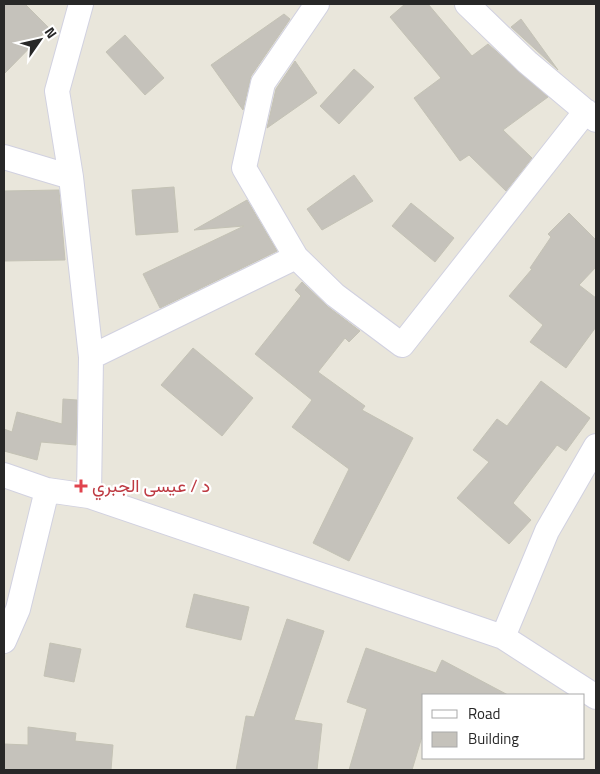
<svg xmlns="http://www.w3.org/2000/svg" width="600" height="774" font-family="'Titillium Web',Vazirmatn,sans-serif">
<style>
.building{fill:#c5c2bb;stroke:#c4c2b5}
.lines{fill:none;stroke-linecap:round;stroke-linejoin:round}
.street-casing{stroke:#d1d1e0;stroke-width:26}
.street{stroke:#fff;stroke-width:24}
.health-dot{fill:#e0444e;stroke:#fff;stroke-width:2}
.labels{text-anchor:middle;stroke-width:4.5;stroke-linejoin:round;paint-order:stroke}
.health-label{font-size:18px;fill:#be3a42;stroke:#fff;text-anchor:start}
</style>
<rect width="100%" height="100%" fill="#e9e6db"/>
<path class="building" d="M4,4h21l24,24 -45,46z
M405,4h23l44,52 16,-12 60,53 -45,33 29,28 -26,33 -37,-36 -9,6 -46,-63 27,-20 -51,-61z
M284,14l6,5 -39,57 -8,34 -32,-45z
M521,19l37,51 -47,-43z
M125,35l39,43 -19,17 -39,-43z
M295,61l22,32 -50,35 9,-39z
M354,69l20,18 -35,37 -19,-18z
M354,175l19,26 -51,29 -15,-21z
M174,187l4,45 -42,3 -4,-45z
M59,190l6,70 -61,1v-70z
M247,200l30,51 -117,57 -17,-34 101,-48 -50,4z
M411,203l43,35 -19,24 -43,-36z
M569,213l27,27v27l-17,18 17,13v29l-30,41 -36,-26 13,-17 -34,-29 23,-27 -2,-1 21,-31 -3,-3z
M302,282l25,24 33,25 -11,11 -4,-4 -27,34 47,34 -3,4 51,28 -64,123 -36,-18 36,-74 -57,-42 20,-27 -57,-46 46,-58 -6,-6z
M193,348l60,50 -31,38 -61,-51z
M541,381l49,37 -24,33 -9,-6 -44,58 18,17 -22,24 -52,-46 32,-36 -16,-12 24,-31 10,7z
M63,399l14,1 -1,45 -35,-3 -4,18 -33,-9v-22l8,3 5,-20 45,12z
M194,594l55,13 -8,33 -55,-13z
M287,619l37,12 -30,89 28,4 -5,46h-81l10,-54 8,1z
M50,643l31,6 -7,33 -30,-6z
M366,648l70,25 6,-13 66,35h-84v35l-12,40h-63l18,-61 -20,-7z
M28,727l48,6 -1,8 38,4 -2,25h-107v-26l24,1z"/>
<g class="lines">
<g class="street-casing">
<path id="street" d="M81,4l-24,87 14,86 20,180 -2,139
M317,4l-54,79 -19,85 52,89 39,38 67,50 184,-234
M467,4l60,58 69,58
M4,157l67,20
M91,357l205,-100
M4,475l43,15 42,6 414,141 93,60
M503,637l44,-106 49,-85
M4,641l14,-32 29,-119"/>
</g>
<use href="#street" class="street"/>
</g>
<path class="health-dot" d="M78.5 478.5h5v5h5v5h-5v5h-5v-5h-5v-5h5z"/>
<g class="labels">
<g class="health-label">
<text x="92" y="492">د / عيسى الجبري</text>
</g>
</g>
<rect width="600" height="774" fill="none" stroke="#282828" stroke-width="10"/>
<rect x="422" y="694" width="162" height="65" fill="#ffffff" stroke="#a9a9a9"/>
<rect x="432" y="710" width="25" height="8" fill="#ffffff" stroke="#a9a9a9"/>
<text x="468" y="719" font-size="15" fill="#282828">Road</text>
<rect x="432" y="732" width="25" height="15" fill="#c5c2bb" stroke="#a9a9a9"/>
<text x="468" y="744" font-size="15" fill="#282828">Building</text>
<g transform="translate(40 40) rotate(56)" stroke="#ffffff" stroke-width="4" paint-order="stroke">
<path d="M0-4L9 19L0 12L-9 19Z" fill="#282828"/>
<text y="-8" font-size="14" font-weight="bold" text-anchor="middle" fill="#282828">N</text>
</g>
</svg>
